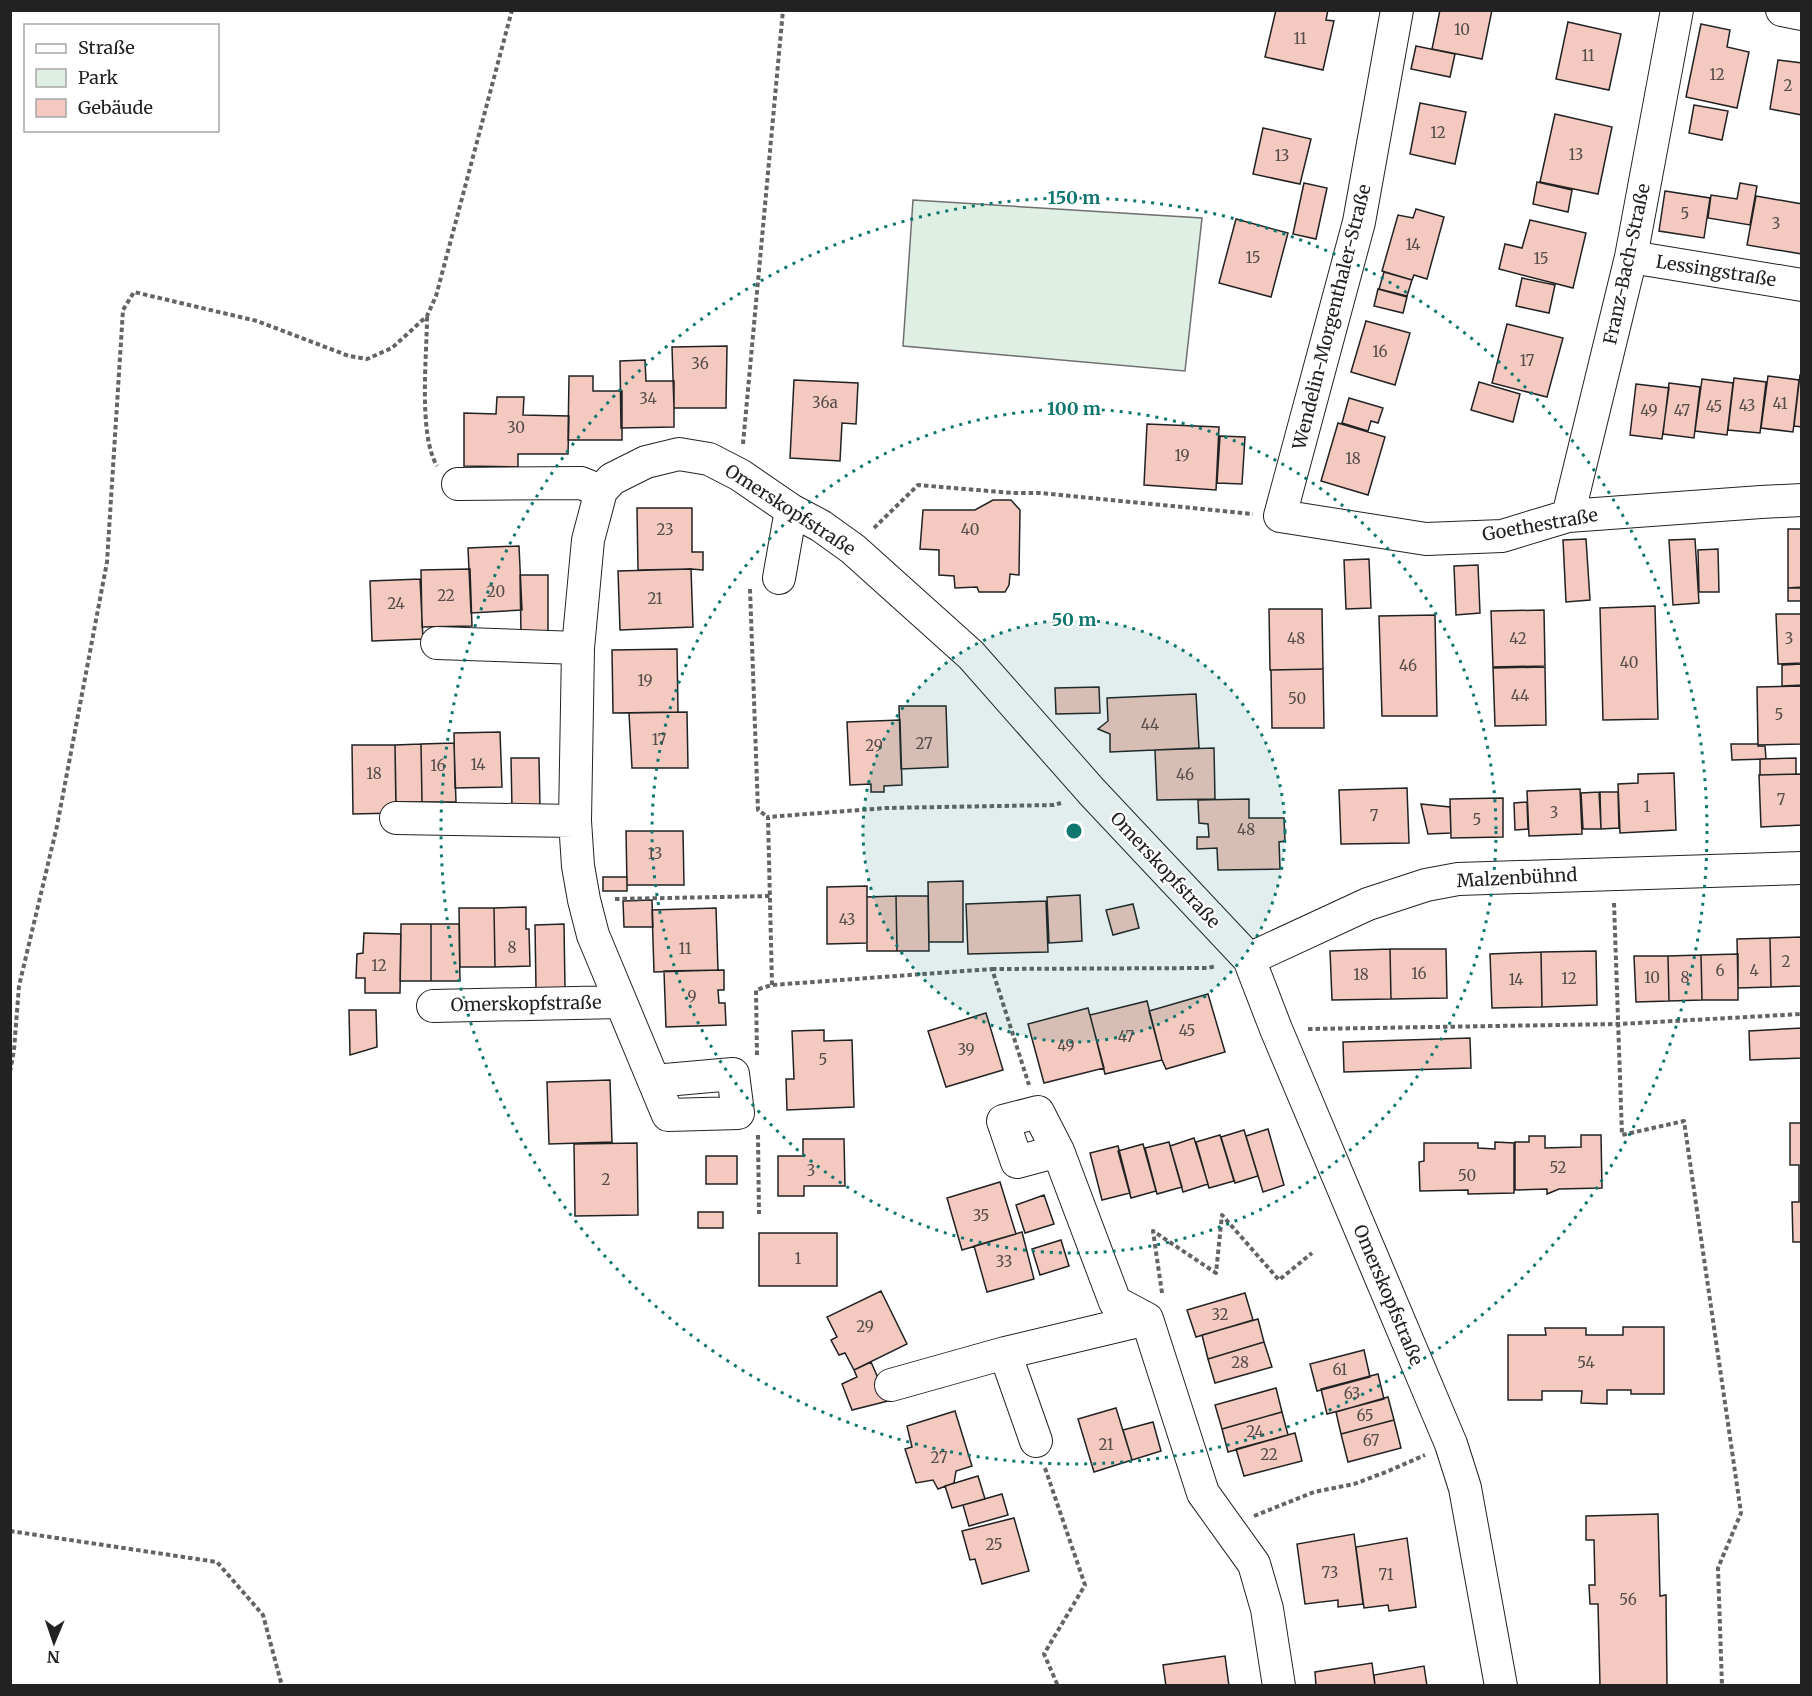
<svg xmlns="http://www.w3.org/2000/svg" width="1812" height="1696" font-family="Merriweather,serif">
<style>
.green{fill:#e0efe3;stroke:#6f6f6f;stroke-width:1.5}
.building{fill:#f3c9c0;stroke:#222;stroke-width:1.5}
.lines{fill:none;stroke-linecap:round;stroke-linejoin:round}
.minor-casing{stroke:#222;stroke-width:34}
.path{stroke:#646464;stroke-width:4;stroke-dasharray:4.5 3;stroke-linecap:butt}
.minor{stroke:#fff;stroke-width:32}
.ring{fill:none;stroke:#0f766e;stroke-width:3;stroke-dasharray:3 6}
.labels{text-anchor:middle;stroke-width:4.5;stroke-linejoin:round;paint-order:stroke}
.number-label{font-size:15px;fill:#564c4a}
.street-label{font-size:18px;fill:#222;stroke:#fff}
.centre{fill:#0f766e;stroke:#fff;stroke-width:3}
.ring-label{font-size:18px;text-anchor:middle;font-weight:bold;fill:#0f766e;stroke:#fff;stroke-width:4.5;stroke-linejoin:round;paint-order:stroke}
</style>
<rect width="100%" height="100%" fill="#fff"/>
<path class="green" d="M913,200l289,18 -17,153 -282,-25z"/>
<path class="building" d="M1276,10h52l-2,10 8,1 -11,49 -58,-13z
M1440,10h52l-10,49 -50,-10z
M1568,22l53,12 -12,56 -53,-11z
M1701,24l29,6 -3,17 22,5 -12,56 -51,-11z
M1416,46l39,8 -5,23 -39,-8z
M1778,60l24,3v52l-32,-6z
M1420,103l46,9 -11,52 -45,-10z
M1694,105l34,6 -6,29 -33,-7z
M1555,114l57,13 -14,67 -58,-12z
M1263,128l48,11 -11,45 -47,-10z
M1537,182l35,8 -4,22 -35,-8z
M1304,183l23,5 -11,51 -23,-5z
M1740,183l17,3 -7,39 -42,-7 3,-23 26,4z
M1665,191l45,7 -6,40 -45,-7z
M1756,196l46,8v50l-55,-9z
M1416,209l28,8 -17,62 -13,-4 -2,5 -30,-9 16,-56 15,3z
M1236,219l52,14 -17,64 -52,-14z
M1530,220l56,13 -13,55 -74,-19 6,-25 17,4z
M1384,272l28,8 -5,16 -28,-7z
M1522,278l33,7 -6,28 -33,-7z
M1378,289l29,8 -4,16 -29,-7z
M1366,321l44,12 -15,52 -44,-13z
M1507,324l56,14 -16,59 -55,-14z
M727,346l-1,62h-52l-2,-61z
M645,360l1,21h28v46l-53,1 -1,-67z
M1800,375h2v52l-8,-1z
M569,376h24v15h29v49h-54z
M1768,376l31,4 -6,52 -32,-4z
M1734,378l32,4 -6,51 -32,-3z
M1702,379l31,4 -6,52 -32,-4z
M794,380l64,3 -2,41 -14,-1 -2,38 -50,-3z
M1479,382l41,12 -7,28 -42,-12z
M1669,383l31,4 -6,51 -31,-4z
M1636,384l33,4 -7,51 -32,-4z
M497,397h27l-1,18 46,1 -1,38h-50v13l-54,-1v-53l32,1z
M1349,398l34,10 -5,15 -7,-2 -3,10 -26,-8z
M1338,423l47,14 -17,58 -47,-14z
M1147,424l72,3 -3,63 -72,-5z
M1220,436l25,1 -3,47 -25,-1z
M993,500h18l9,10 -1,65 -9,-1 -1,11 -4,7h-26l-2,-5 -22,1 -1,-12 -15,-1v-25l-19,-1 3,-39h52z
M637,508h55v44h11v18l-12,-1 -53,1z
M1788,529h14v58l-14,1z
M1586,539l4,61 -24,2 -3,-62z
M1695,539l4,64 -26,2 -4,-65z
M519,546l3,64 -51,3 -3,-65z
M1718,549l1,43h-20l-1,-42z
M1369,559l2,49 -25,1 -2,-49z
M1478,565l2,48 -24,2 -2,-49z
M470,569l2,57 -50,1 -1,-57z
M691,569l2,58 -73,3 -2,-59z
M520,575h28v59h-27z
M420,579l3,60 -51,2 -2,-60z
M1788,588h14v13h-14z
M1655,606l3,113 -55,1 -3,-112z
M1269,609h53l1,60 -53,1z
M1544,610l1,56 -52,1 -2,-56z
M1776,614h26v49l-24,1z
M1435,615l2,101h-55l-3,-100z
M677,649l1,63 -65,1 -1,-63z
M1802,664v21l-20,1v-21z
M1545,667l1,58 -51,1 -2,-58z
M1323,669l1,59h-52l-1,-58z
M1802,686v58l-44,1 -1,-58z
M1099,687l1,26 -44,1 -1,-26z
M1196,694l3,54 -89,4v-18l-12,-5 10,-8 -1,-23z
M899,706h47l2,61 -47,2z
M687,712l1,56h-56l-3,-55z
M900,720l2,65 -18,1v6h-13v-8l-21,1 -3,-63z
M500,732l2,55 -47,1 -1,-55z
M454,743l2,59h-34l-1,-58z
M421,744l1,58h-26l-1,-57z
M1731,744h27v2h7l1,13 -34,1z
M352,745h43l1,68 -43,1z
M1214,748l1,51 -58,1 -2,-50z
M511,758h28l1,50 -28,1z
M1796,758v16l-36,1v-16z
M1674,773l2,57 -56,3 -2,-49 20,-1v-9z
M1802,774v51l-41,2 -2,-52z
M1407,788l2,55 -68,1 -2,-54z
M1580,789l2,45 -53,2 -2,-45z
M1599,792l2,37h-18l-2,-36z
M1600,792h18l1,36 -18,1z
M1503,798v39l-52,1 -1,-39z
M1249,799v19h35l1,23 -6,1 1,27 -62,1 -1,-22 -20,1v-12h12l-1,-13 -9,-1 -1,-23z
M1527,802l1,27 -13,1 -1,-27z
M1421,804l29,3 1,26 -23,1z
M626,831h57l1,54h-57z
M603,877h24v14h-24z
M963,881v61h-34l-1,-60z
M867,886v57l-40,1v-57z
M1080,895l2,46 -33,2 -2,-46z
M896,896h32l1,55h-32z
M896,896l1,55h-30v-54z
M652,900l1,27h-29l-1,-26z
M1046,901l2,51 -80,2 -2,-50z
M1133,904l6,24 -26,7 -7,-25z
M526,907v22h3l1,37 -35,1 -1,-59z
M459,908h35l1,59h-35z
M716,908l2,62 -64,2 -2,-62z
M401,924h30v57h-31z
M431,924h28l1,57h-29z
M564,924l1,64 -29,1 -1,-64z
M364,933l37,1 -1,59h-35v-15h-9l1,-24 6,-1z
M1802,937v49l-31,1 -1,-49z
M1770,938l1,49 -33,1 -1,-49z
M1390,949h56l1,49 -56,1z
M1390,949l1,50 -59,1 -2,-49z
M1596,951l1,54 -55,2 -1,-55z
M1541,952l1,55 -50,1 -2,-54z
M1738,954v46h-36l-1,-45z
M1701,955l1,45 -33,1 -1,-45z
M1634,956h34l1,45 -33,1z
M724,970v20h-6l1,13h6l1,22 -60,2 -2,-56z
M1208,994l17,58 -59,17 -4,-9 -13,-49z
M1147,1001l15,59 -57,14 -15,-59z
M1088,1008l16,60 -60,15 -16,-59z
M349,1010h27l1,37 -27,8z
M986,1013l17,57 -57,17 -18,-56z
M1802,1028v30l-52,2 -1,-29z
M824,1030v11l28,-1 2,67 -67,3 -1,-31h8l-2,-48z
M1470,1038l1,30 -127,4 -1,-30z
M610,1080l2,62 -63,2 -2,-62z
M1790,1123h12v119h-9l-1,-40h7v-37h-9z
M1268,1129l16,56 -21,7 -17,-56z
M1244,1130l14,46 -23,7 -14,-46z
M1220,1135l14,46 -25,7 -13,-46z
M1581,1135h20l1,53 -43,1 -12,5v-5l-32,1v-48h14v-6h16v12l36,-1z
M1194,1138l14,46 -25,8 -13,-46z
M803,1139h41l1,47h-41v10h-26v-40h25z
M1169,1142l13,45 -25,7 -12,-46z
M1495,1142l19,1v50l-46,1v-4l-48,1 -1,-29 5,-1v-18h54v5l17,1z
M637,1143l1,72 -63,1 -1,-72z
M1143,1144l13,47 -25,7 -13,-47z
M1118,1146l12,47 -28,7 -12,-47z
M706,1156h31v28h-31z
M1000,1182l16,52 -54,16 -15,-52z
M1044,1195l10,29 -29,9 -9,-28z
M698,1212h25v16h-25z
M1022,1232l12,47 -47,13 -13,-46z
M759,1233h78v53h-78z
M1061,1240l8,26 -29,9 -8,-26z
M881,1291l26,53 -53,26 -9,-17 -6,2 -8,-15 6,-3 -10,-20z
M1245,1293l8,27 -57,17 -9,-27z
M1258,1319l6,23 -56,17 -6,-24z
M1623,1327h41v67h-33v-4h-24v14l-26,-1 1,-12h-40v9h-34v-65h38l-1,-7h41v7h37z
M1264,1342l8,25 -57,16 -7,-24z
M1364,1350l6,27 -53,14 -7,-27z
M871,1362l17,39 -36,9 -10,-26 15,-7 -3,-7z
M1378,1374l6,25 -57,15 -6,-25z
M1276,1388l6,24 -60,17 -7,-24z
M1388,1397l6,23 -53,14 -5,-22z
M1116,1408l16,52 -38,12 -16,-53z
M955,1411l17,55 -16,5 -2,12 -16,6 -5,-9 -17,3 -11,-34 7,-2 -5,-21z
M1282,1412l6,23 -60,17 -6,-23z
M1394,1420l7,28 -53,14 -7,-28z
M1153,1422l8,29 -29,9 -9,-30z
M1295,1433l7,28 -58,15 -8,-27z
M978,1476l7,23 -33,9 -7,-22z
M1002,1494l6,21 -39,11 -6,-21z
M1658,1514l2,82 6,-1 1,91h-67l-2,-82h-8l-1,-19h6l-1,-45h-8v-24z
M1014,1518l15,53 -47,13 -7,-25 -5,1 -8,-29z
M1354,1534l9,70 -25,3v-7l-33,4 -8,-60z
M1407,1538l9,69 -27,4 -1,-6 -24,3 -8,-61z
M1225,1656l4,30h-63l-3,-21z
M1372,1663l3,23h-59l-1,-14z
M1424,1666l3,20h-52l-1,-11z"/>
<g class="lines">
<g class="minor-casing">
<path id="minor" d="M1397,10l-38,212 -79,294 146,23 76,-3 66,-20 193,-14 41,-2
M1782,10l20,4
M1631,257l171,28
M458,484l123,-1 20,8
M1568,516l63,-259 46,-247
M779,578l12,-68
M437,643l141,5
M396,818l179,3
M1249,959l119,-55 58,-19 32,-6 344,-11
M433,1006l187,-4
M654,1081l79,-7 5,39 -70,2 -75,-180 -9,-35 -6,-34 -3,-45 3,-173 10,-108 13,-49 11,-12 34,-17 33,-8 30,5 31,16 51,35 30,16 32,23 118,106 121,137 157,167 27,70 175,415 14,44 36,198
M1058,1151l-41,11 -14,-41 35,-9 20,39 57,151 32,17 56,174 51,71 13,45 12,77
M1005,1353l31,88
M891,1385l114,-32 142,-34"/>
</g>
<path class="path" d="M427,317c0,38 -9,117 10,149
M743,444l40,-434
M874,528l44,-43 95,8h27l213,21
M750,589l8,221 10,7
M615,899l155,-3
M1614,903l8,232 62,-14 57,392 -23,55 4,118
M992,969l216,-1 8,-2
M772,985l-4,-168 118,-9 168,-3 7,-2
M1308,1029l311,-5 183,-10
M757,1055l-1,-65 16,-5 220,-16 37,116
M10,1072l4,-22 5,-64 38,-160 50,-264 16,-252 11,-18 123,29 92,35 18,3 25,-11 35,-32 9,-20 76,-286
M758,1135l1,79
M1162,1293l-9,-62 63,42 6,-58 57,65 33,-27
M1045,1468l40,117 -41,69 14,32
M1254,1516l60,-24 40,-8 32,-12 39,-17
M10,1531l207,31 46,53 19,71"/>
<use href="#minor" class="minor"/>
</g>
<circle cx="1074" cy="831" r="211" fill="#0f766e" fill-opacity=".12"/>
<g class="ring">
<circle cx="1074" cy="831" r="211"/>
<circle cx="1074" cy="831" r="422"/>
<circle cx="1074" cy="831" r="633"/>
</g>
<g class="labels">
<g class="number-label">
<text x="1462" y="35">10</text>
<text x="1300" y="44">11</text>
<text x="1588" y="61">11</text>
<text x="1717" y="80">12</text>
<text x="1788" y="91">2</text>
<text x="1438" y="138">12</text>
<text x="1576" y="160">13</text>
<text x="1282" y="161">13</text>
<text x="1685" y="219">5</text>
<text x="1776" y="229">3</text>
<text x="1413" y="250">14</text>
<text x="1253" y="263">15</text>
<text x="1541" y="264">15</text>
<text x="1380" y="357">16</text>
<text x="1527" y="366">17</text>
<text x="700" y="369">36</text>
<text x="648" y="404">34</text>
<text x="825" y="408">36a</text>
<text x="1780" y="409">41</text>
<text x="1747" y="411">43</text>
<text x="1714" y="412">45</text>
<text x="1649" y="416">49</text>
<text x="1682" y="416">47</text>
<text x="516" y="433">30</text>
<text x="1182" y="461">19</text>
<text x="1353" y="464">18</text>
<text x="665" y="535">23</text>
<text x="970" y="535">40</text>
<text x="496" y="597">20</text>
<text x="446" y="601">22</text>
<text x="655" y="604">21</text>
<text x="396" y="609">24</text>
<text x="1296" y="644">48</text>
<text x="1518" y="644">42</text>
<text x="1789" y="644">3</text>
<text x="1629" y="668">40</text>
<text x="1408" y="671">46</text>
<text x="645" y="686">19</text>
<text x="1520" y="701">44</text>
<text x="1297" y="704">50</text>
<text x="1779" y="720">5</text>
<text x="1150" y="730">44</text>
<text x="659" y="745">17</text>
<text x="924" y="749">27</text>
<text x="874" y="751">29</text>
<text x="478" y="770">14</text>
<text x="438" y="771">16</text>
<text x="374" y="779">18</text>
<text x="1185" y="780">46</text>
<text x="1781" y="805">7</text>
<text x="1647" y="812">1</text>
<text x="1554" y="818">3</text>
<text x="1374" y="821">7</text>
<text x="1477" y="825">5</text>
<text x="1246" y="835">48</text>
<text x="655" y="859">13</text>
<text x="847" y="925">43</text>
<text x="512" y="953">8</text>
<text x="685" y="954">11</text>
<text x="1786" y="967">2</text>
<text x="379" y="971">12</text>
<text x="1720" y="976">6</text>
<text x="1754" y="976">4</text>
<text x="1419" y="979">16</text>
<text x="1361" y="980">18</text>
<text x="1652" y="983">10</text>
<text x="1685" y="983">8</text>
<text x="1569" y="984">12</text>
<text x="1516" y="985">14</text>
<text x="692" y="1002">9</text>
<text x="1187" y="1036">45</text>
<text x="1126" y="1042">47</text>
<text x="1066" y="1051">49</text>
<text x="966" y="1055">39</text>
<text x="823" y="1065">5</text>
<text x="1558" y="1173">52</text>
<text x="811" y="1176">3</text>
<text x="1467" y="1181">50</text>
<text x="606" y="1185">2</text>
<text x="981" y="1221">35</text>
<text x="798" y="1264">1</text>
<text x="1004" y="1267">33</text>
<text x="1220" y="1320">32</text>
<text x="865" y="1332">29</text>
<text x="1240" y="1368">28</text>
<text x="1586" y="1368">54</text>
<text x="1340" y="1375">61</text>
<text x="1352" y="1399">63</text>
<text x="1365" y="1421">65</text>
<text x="1255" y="1437">24</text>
<text x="1371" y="1446">67</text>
<text x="1106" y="1450">21</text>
<text x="1269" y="1460">22</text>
<text x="939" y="1463">27</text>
<text x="994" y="1550">25</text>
<text x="1330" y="1578">73</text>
<text x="1386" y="1580">71</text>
<text x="1628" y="1605">56</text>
</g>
<g class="street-label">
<text transform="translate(1627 264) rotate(-78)" y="6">Franz-Bach-Straße</text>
<text transform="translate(1716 271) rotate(9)" y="6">Lessingstraße</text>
<text transform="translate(1332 317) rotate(-76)" y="6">Wendelin-Morgenthaler-Straße</text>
<text transform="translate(790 510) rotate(33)" y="6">Omerskopfstraße</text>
<text transform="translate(1540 525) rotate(-10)" y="6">Goethestraße</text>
<text transform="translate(1165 870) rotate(47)" y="6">Omerskopfstraße</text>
<text transform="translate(1517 878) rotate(-3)" y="6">Malzenbühnd</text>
<text transform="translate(526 1004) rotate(-1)" y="6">Omerskopfstraße</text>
<text transform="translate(1388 1295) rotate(67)" y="6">Omerskopfstraße</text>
</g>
</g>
<circle cx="1074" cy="831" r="9" class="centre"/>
<g class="ring-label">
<text x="1074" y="204">150 m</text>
<text x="1074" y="415">100 m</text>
<text x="1074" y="626">50 m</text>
</g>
<rect width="1812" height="1696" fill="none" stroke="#222222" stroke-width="24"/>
<rect x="24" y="24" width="195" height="108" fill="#ffffff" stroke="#a7a7a7" stroke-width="1.5"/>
<rect x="36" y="44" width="30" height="9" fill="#ffffff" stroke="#a7a7a7" stroke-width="1.5"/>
<text x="78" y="54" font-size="18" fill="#222222">Straße</text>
<rect x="36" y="69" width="30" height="18" fill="#e0efe3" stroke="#a7a7a7" stroke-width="1.5"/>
<text x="78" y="84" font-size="18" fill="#222222">Park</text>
<rect x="36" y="99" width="30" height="18" fill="#f3c9c0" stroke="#a7a7a7" stroke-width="1.5"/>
<text x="78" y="114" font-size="18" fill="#222222">Gebäude</text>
<g transform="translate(54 1642) rotate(182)" stroke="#ffffff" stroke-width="4.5" paint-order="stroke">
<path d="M0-4.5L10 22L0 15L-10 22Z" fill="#222222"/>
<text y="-9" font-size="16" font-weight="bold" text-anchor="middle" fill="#222222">N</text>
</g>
</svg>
